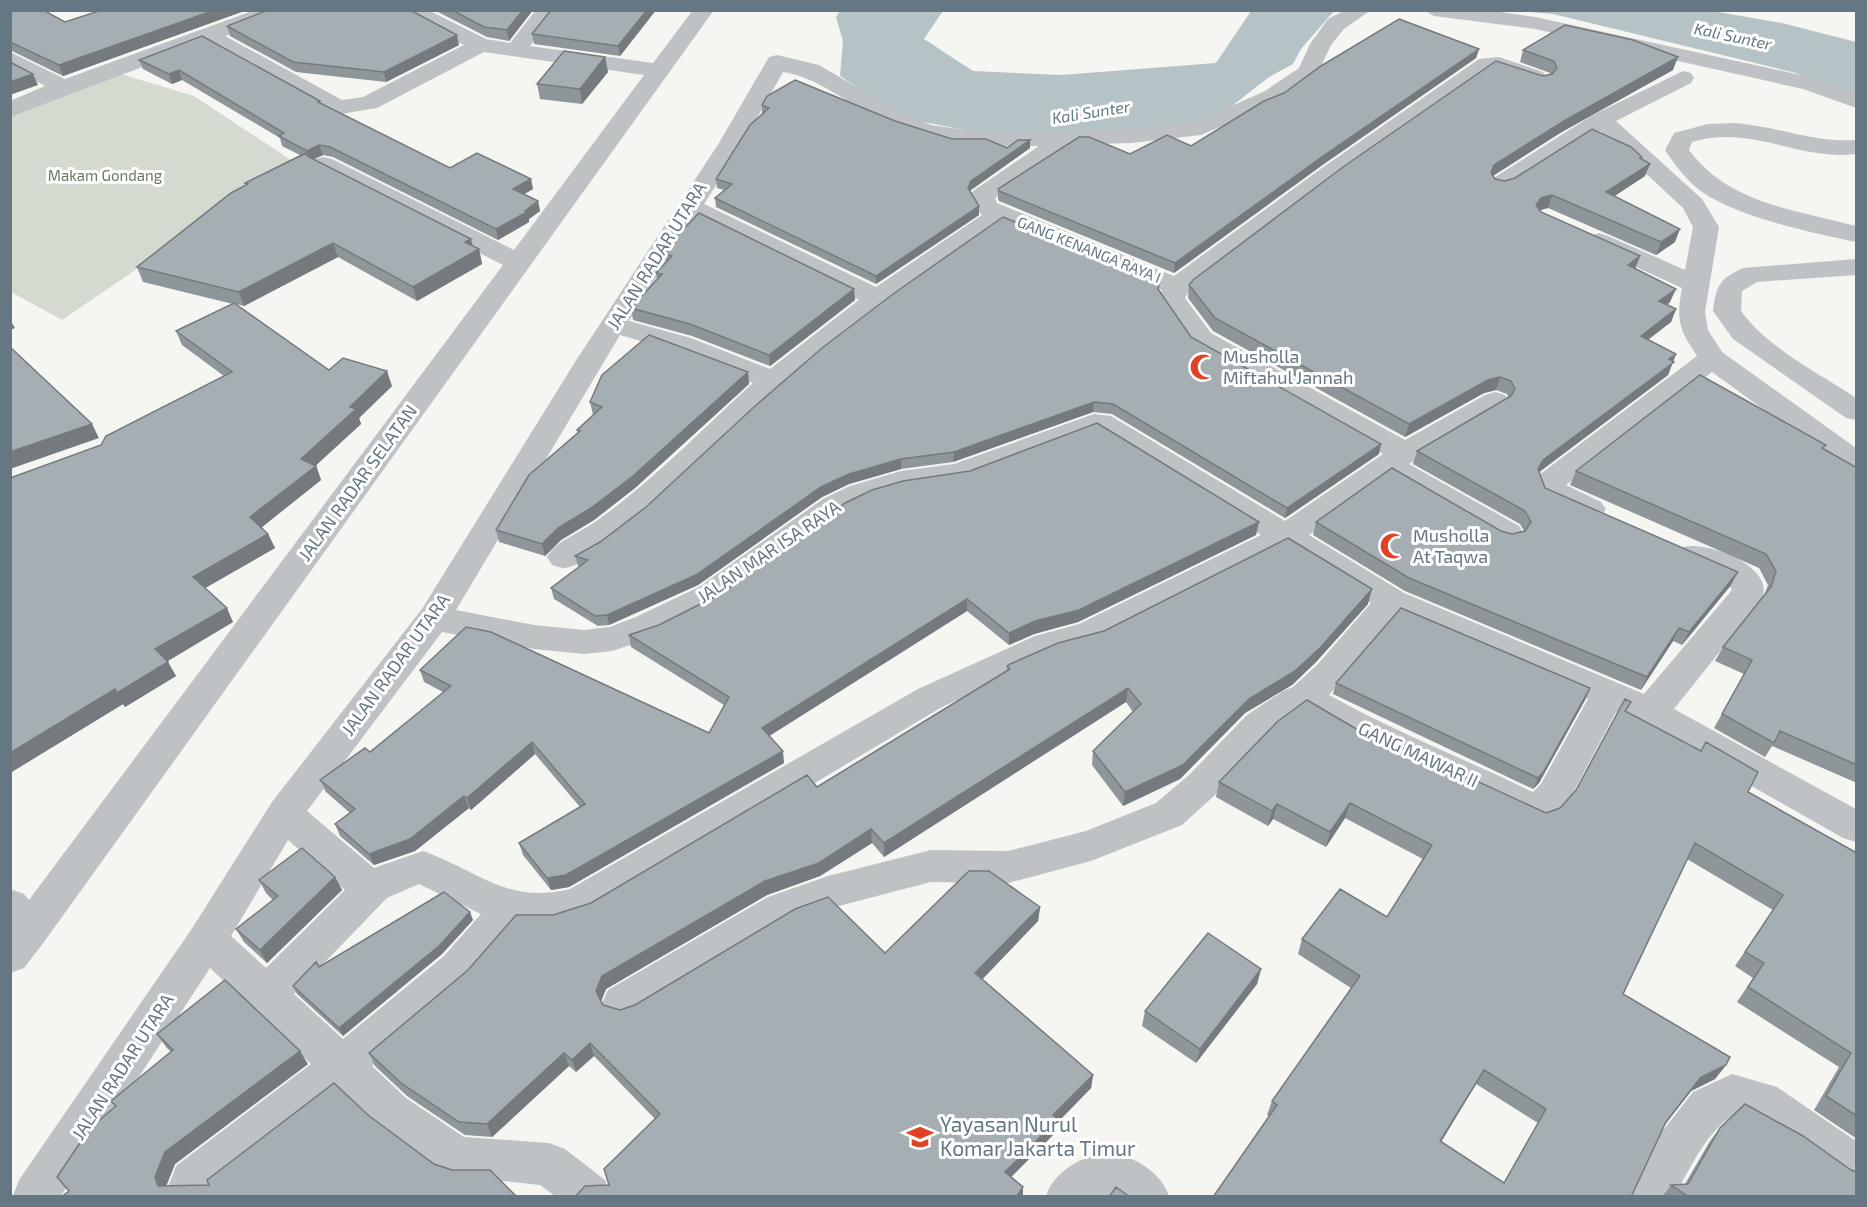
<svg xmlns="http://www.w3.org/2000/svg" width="1867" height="1207" font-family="'Exo 2',sans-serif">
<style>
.green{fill:#d5dad1}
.water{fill:#b5c3c6}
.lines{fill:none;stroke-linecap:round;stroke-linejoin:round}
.minor{fill:#bec2c5;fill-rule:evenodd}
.wall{fill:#8e969a;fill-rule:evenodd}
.shaded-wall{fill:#747a7d}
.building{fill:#a5aeb3;stroke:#747a7d;stroke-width:1.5;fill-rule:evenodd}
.labels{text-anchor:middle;stroke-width:6;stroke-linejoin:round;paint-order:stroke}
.far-park-label{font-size:15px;fill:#697a63;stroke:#fff}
.far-street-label{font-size:15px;fill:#647782;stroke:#fff}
.far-water-label{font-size:16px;font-style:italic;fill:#607a7f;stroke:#fff}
.street-label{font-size:18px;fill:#647782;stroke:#fff}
.poi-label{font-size:18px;fill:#647782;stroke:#fff;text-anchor:start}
.near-poi-label{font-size:21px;fill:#647782;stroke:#fff;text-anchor:start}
</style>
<rect width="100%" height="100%" fill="#f5f5f1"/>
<path class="green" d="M111,71l83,25 100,66 -232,158 -51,-28 -1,-177z"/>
<path class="water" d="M840,11h103l-19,28 49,32 88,4 155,-12 35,-52h83l-33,38 -8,15 -24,13 -60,47 -198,15 -108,-21 -63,-42 3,-35 -7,-24z
M1517,11h195l70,12 74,19v57l-60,-26 -243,-59z"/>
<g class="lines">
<path class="minor" d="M255,10h31l-3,4 -58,22 117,64 21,-3 101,-52 -60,-31 -3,-4h27l58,29 24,4 26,-33h22l-28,36 123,17 40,-53h21l-670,932 -20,26 -14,5v-84l14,5 5,6 474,-635 -189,-96 -3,-5 3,-5 9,-2 9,2 182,91 130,-175 -160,-23 -107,56 -36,6 -23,-7 -112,-64 -196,74v-16l35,-15 -35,-19v-15l55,27z
M1345,10h26l-27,19 -13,16 -15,32 -35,24 -80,34 -70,8 -58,2 -78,53 2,5 177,73 148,-108 157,-109 20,-2 44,15 3,5 -3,5 -8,2 -43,-13 -153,107 -150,113 -4,7 26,35 194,107 80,-45 10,-3 10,3 4,6 -4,6 -96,57 110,62 5,8 -5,8 -11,3 -11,-3 -109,-63 -79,56 95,58 240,101 88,-104c-9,-20 -42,-16 -53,-35l5,-8c23,-7 95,21 77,53l-87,109 182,100v33l-13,-4 -206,-117 -21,-9 -49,92 -16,18 -13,4 -114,-54 -70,-29 -51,-30 -30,22 -58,60 -33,30 -91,36 -83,22 -77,-1 -100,26 -35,13 -158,95 -15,5 -15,-5 -6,-13 6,-13 160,-93 60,-21 103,-26 77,1 78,-20 70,-28 33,-28 58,-60 36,-24 10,-4 25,-23 53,-61 -86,-53 -184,93 -45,12 -114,52 -348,208 -37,11h-38l-47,56 -100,84 34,32 58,39 85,6 16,6 40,31 6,16h-56l-15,-11 -65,-7 -17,2 -16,-6 -66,-48 -35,-33 -127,98 2,5h-47l-2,-6 9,-24 135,-102 -101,-96 -149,228h-48l6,-16 174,-253 79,-125 150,-193 153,-247 144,-219 50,-86 8,-2 42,10 75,44 37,16 62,9 138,-5 65,-7 69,-31 34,-23 11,-24 18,-25zM783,72c36,6 62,30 94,46 50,27 107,30 162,28l-66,45 -3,5 5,11 7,8 -106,72 -172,-83 39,-61zM694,219l165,81 -89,69 -79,-31 -62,-17zM1002,224l160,66 -3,8 32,47 192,109 -98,67 -174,-105 -17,-2 -140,50 -53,7 -51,15 -27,13 -124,88 -63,30 -26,10 -26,3 -50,-5 -78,-15 164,-275 51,15 82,33c-52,47 -101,99 -158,139 -16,11 -39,19 -48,35l5,8c4,1 9,3 13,3 36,-5 128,-95 156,-122 86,-84 182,-154 281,-222zM1096,433l165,102 -182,89 -44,12 -117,53 -348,200c-62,16 -93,-19 -147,-38l-49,17 -67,-57 135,-179 92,17 50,5 28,-3 48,-16 63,-32 122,-90 27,-13 31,-9 66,-10zM1397,617l191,82 -47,85 -8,8c-68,-33 -138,-60 -204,-97zM288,840l57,50 -79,78 -35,-32zM419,884l62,30 -37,42 -101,83 -49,-45 93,-96z
M1424,10h63l48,7 275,60 46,16v15l-53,-19 -268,-60 -101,-13z
M1683,71l8,2 3,5 -3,5 -75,38 86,78 17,28 -14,85 3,18 14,22 134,96v24l-11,-3 -133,-97 -146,113 35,17 5,7 -5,7 -11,4 -11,-4 -38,-17 -6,-17 4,-7 158,-119c-18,-27 -21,-35 -15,-68l-92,-42 -4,-5 4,-5 9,-3 9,3 77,34 8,-43 -10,-19 -83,-77 -90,58 -9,2 -9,-2 -3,-5 3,-5 101,-64z
M1735,123c41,3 80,20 121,17v14c-56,7 -106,-30 -164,-12l-3,8c40,54 107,60 167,76v16c-44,-9 -118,-25 -154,-50 -16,-12 -26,-26 -37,-42l9,-17 34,-9z
M1856,259v16l-99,7 -15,9 -1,20c28,38 76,61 115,87v22l-10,-2 -113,-79 -20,-28c3,-25 6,-32 30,-43z
M1732,1074l45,13 79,54v46l-16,-6 -88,-62 -18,-4c-25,13 -46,56 -59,81h-46l29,-59 35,-45z
M1108,1152c26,4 53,20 61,44h-123c8,-25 36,-40 62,-44z"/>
</g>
<path class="wall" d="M10,10l55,12 37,-12h145l-184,66 -53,-26z
M434,10h99l-24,31 -22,-4z
M551,10h105l-36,46 -86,-12 -2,-10z
M227,26l232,19 -73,37 -90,-10 -66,-36z
M1479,49l-3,9 -155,108 -147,107 -175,-72 -1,-2v-10l132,-35 61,-8z
M1523,50l150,20 -113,63 -67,43 2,3 10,2 137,-24v2l3,17 -31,20 61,46 -19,13 -108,-47 -8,2 1,2 99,44 -5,13 35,33 -3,3 9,4 -5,13 -23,18 28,14 -8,21 -129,97 6,16 186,97 -49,60 -9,-4 -32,49 -236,-99 -92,-56 3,-13 185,9 11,3 12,-3 -4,-7 -107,-60 4,-13 91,-54 -1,-3 -11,-4 -12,3 -79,44 -192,-106 -25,-33 1,-13 354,-209 8,-2 -1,-1 -30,-11z
M605,57l3,15 -26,32 -42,-5 -3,-15z
M139,60l182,44 129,64 83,21 -9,5 14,7 2,10 -11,8v3l-31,18 -165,-83 -10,-2 -10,4 166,90 3,15 -65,37 -79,-44 -94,49 -8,-2 93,66 63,16 -33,32 2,6 -45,41 5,15 -60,47 7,7 7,14 -70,40 28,34 -66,39 9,15 -51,31 -2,-3 -113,69 91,-328 123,-69 -42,-31 -6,-14 57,-27 -90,-22 -6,-15 109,-81 -1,-3 55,-28 -18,-9 -2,-8 -98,-58 -10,4 -29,-15z
M762,105l133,16 57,18 55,9 23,-8v8l-59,42 -1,2 9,23 -103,69 -160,-77 -1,-9 9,-8 -7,-2 -1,-9 46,-66z
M676,237l179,63 -85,66 -78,-30 -59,-16 -2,-12 26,-29 -1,-6 10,-11 -1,-8 12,-13z
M1159,291l32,46 188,117 -94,64 -173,-104 -19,-2 -140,50 -52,7 -52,15 -27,13 -124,88 -89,40 -11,1 -44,-27 -3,-11 29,-21 -2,-1 -3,-10z
M748,372l1,12 -114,104 -41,32 -33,20 -16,16 -46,-14 -3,-12 82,-97 -1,-3 17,-15h-1l-3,-13z
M1824,449l33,19v315l-85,-37 -7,11 -51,-29 30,-54 -29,-13 8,-14 42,-54 3,-8 -9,-17 -189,-83 6,-14z
M1256,535l-178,87 -44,12 -25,11 -42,-34 -198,125 15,27 -215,124 -18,3 -28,-35 -4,-12 61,-36 -45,-53 -64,56 -2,-2 -54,43 -41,14 -34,-29 -5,-12 15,-11 -24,-21 -6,-12 50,-28 73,-60 -19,-10 -4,-12 289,63 15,-28 -93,-58 -2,-12z
M1368,604l-52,58 -24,23 -47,28 -65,66 -57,27 -31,-41 1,-14 40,-39 -7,-10 -242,155 -12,-14 -52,33 -53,19 -161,94 -5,12 2,4 17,5 265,-57 155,-46 -2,14 -56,58 111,96 -2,13 -34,35 -1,9 -45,45 12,10v10h-448l34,-12 46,-66 -61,-63 -18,16 -7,-6 -77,71 -27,-2 -58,-39 -32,-30 -6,-13 184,-138 38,-12 226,-116 190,-117v-4z
M1336,683l254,5 -5,12 -46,83 -6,6 -200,-95z
M1626,711l122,81 107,60 2,-2v289l-43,-29 25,-43 -102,-65 16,-24 -18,-12 38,-56 -86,-51 -64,135 103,71 -11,14 -24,12 -26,33 -34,73h-418l56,-81 -2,-1 5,-14 79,-113 -53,-34 4,-15 85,-22 36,-58 -78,-41 -19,29 -53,-28 -5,7 -52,-29 3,-15 139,-52 188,83 14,-5 16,-18zM1476,1084l62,39 -34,60 -63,-41z
M335,877l7,13 -75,73 -23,-21 -8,-13 37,-29 -7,-7 -7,-13z
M473,920l-31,34 -99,82 -46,-42 -4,-8 26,-19z
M1261,969l-4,15 -61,79 -54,-37 3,-15z
M157,1034l151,30 -133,100 -9,22 43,-1 159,-70 66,49 83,33 -448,-6 47,-84 -5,-6 60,-49 -5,-5z
M1720,1128l131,42 6,27h-195l9,-12 14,-1 25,-43z"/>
<path class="shaded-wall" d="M215,10h32l-184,66 -4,-11z
M523,10h10l-24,31 -2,-11z
M647,10h9l-36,46 -2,-10z
M457,35l2,10 -73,37 -2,-10z
M1479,49l-3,9 -155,108 -147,107 1,-10 148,-107z
M605,57l3,15 -26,32 -2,-15z
M1678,57l-5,13 -113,63 -69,44v-4l3,-8 70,-44z
M179,70l3,10 -10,4 -3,-10z
M33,74l5,11 -28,10v-13z
M1030,140v8l-59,42 -3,7v-9l3,-7z
M319,145l4,10 -13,6 -3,-10z
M1650,164l-5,12 -44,29 5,-13z
M531,179l2,10 -17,10 -3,-10z
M1552,195l-4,13 -11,3 -1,-6 5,-7z
M538,201l2,10 -11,8v3l-31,18 -2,-11z
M979,206v9l-103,69v-8z
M1680,229l-5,13 -19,13 5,-13z
M471,239l3,13 5,-3 3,15 -65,37 -4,-14 52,-45z
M333,243l5,14 -94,49 -5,-14z
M1640,256l-5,13 -7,-4z
M854,289l1,11 -85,66 -1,-11z
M1676,289l-6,13 -16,12 5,-13z
M1676,309l-5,13 -36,27 6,-13z
M10,320l5,8 -5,2z
M1676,354l-8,21 -130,98v-4l5,-9z
M387,371l5,15 -33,32 2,6 -49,45 4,-3 5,14 -65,52 -6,-15 51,-58 49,-52z
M748,372l1,12 -114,104 -41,32 -33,20 -16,16 -3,-12 16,-16z
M1500,377l-4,13 -12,3 -79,44 4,-13 79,-44z
M1094,402l-1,10 -140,50 1,-10z
M92,424l7,14 -89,31v-17z
M1381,444l-2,10 -94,64 2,-10z
M901,459v10l-52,15 -27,13 -124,88 -89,40 -2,-10 214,-128 28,-13z
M1259,522l-3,13 -178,87 -44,12 -25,11v-12z
M268,534l7,14 -75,43 -7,-14z
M1738,572l-7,13 -49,60 7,-13z
M1372,589l-4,15 -52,58 -24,23 -47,28 -65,66 -57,27 2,-14 124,-93z
M967,599v12l-204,129 -1,-12z
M227,608l6,14 -70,42 -8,-15z
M1679,628l-6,13 -32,49 6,-13z
M168,662l8,14 -51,31 -8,-14z
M1128,688l-2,14 -242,155v-14z
M1590,688l-5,12 -46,83 -6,6 5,-11z
M115,689l8,15 -113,69v-20z
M532,742l3,12 -64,56 -4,-12z
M783,751l1,12 -215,124 -18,3 -4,-12z
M464,796l5,12 -54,43 -41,14 -5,-11z
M1350,803l-5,15 -19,29 4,-15z
M1277,804l-4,15 -5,7 4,-15z
M871,829l1,14 -52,33 -53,19 -161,94 -6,15 -4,-13 6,-15 163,-95z
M335,877l7,13 -75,73 -7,-13z
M1040,907l-2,14 -63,66v-14z
M470,912l3,8 -31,34 -99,82 -4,-8z
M1261,969l-4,15 -61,79 4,-14z
M590,1043l4,13 -18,16 -4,-12z
M300,1051l8,13 -133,100 -10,25 -7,-3 -3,-9 10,-25z
M564,1053l5,13 -77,71 -5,-13z
M1726,1065l-11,14 -24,12 -35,45 45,-59z
M1484,1070l-8,14 -43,71 7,-14z
M1093,1075l-2,13 -34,35 -1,9 -52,52 1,-12 48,-57z
M1023,1187v10h-7z"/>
<path class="building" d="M10,10h33l22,12 37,-12h113l-156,55 -49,-23z
M268,10h142l47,25 -73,37 -91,-10 -66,-36z
M452,10h71l-16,20 -23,-3z
M551,10h96l-29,36 -86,-12z
M1399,19l80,30 -156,107 -148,107 -176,-72 -1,-2 81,-52h10l41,17 37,-19 24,11 73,-45 20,-8 37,-27z
M1565,25l68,15 45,17 -114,64 -70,44 -3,8 4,6 10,2 10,-3 77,-49 39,18 11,10 -2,1 10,6 -44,28 74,37 -19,13 -109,-47 -11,3 -5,7 5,7 99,44 -12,9 48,24 -17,12 17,8 -35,27 35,18 -7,5 5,3 -131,98 -5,9 7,19 193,84 -49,60 -10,-4 -32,49 -238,-99 -93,-56 76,-54 109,63 11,3 13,-3 6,-9 -6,-11 -108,-60 94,-55 4,-7 -4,-8 -11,-4 -12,3 -79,44 -194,-106 -26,-33 4,-5 150,-113 153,-106 47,15 9,-2 5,-6 -3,-7 -31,-11z
M202,36l118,65 -2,1 132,66 27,-15 54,26 -18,10 25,12 -13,10 2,1 -31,17 -166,-82 -11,-2 -12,6 -28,-15 5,-3 -105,-63 -10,4 -30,-14z
M564,51l41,6 -25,32 -43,-5z
M10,62l23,12 -23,8z
M795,80l100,41 57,18h34l21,9 11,-8h12l-59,41 -3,7 11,18 -103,70 -161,-78 17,-14 -16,-5 34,-54 19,-17 -7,-3 5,-9z
M306,153l3,4 162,82 -6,3 14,7 -66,38 -80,-44 -94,49 -102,-25 94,-74 17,-9 -3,-1z
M699,213l155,76 -85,66 -79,-31 -59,-16 31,-34 -6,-1 16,-17 -7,-2 13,-15 -2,-2z
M1003,217l157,64 -2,8 33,48 190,107 -94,64 -174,-104 -19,-2 -140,50 -53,7 -52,15 -28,13 -125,88 -89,40 -12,1 -44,-28 37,-28 -13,-4 25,-14 46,-35 108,-100 68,-59 71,-54z
M234,303l95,67 14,-12 44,13 -37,36 6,2 -55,50 15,7 -66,51 18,17 -75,43 34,31 -72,41 13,13 -51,31 -2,-4 -105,64v-275l91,-33 5,-9 126,-64 -56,-41z
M649,335l99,37 -115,104 -42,32 -33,20 -16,16 -46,-14 33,-55 51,-44 -3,-1 25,-23 -12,-5 12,-27z
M10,347l82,77 -82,28z
M1700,375l126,70 -4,3 35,20v5l-1,1h1v291l-77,-34 -6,12 -52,-29 30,-54 -29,-13 48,-60 5,-16 -10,-17 -190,-83z
M1097,423l162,99 -180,88 -44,11 -26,12 -42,-34 -205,129 21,23 -217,124 -19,3 -28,-35 66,-39 -53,-62 -65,56 -3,-2 -54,43 -41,15 -34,-30 20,-15 -35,-29 45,-32 5,4 81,-66 -31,-16 46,-43 25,5 218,101 20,-36 -100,-62 30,-10 63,-32 123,-90 27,-13 31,-9 67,-10z
M1288,538l84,51 -52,59 -25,23 -46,28 -66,66 -58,27 -32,-41 48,-47 -13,-16 -244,155 -13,-14 -52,34 -54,18 -163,95 -6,15 7,14 17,5 15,-5 160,-96 33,-12 57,56 84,-82h20l51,36 -65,66 118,102 -40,40 5,4 -53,53 18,15 -7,10h-441l10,-11 24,-1 -5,-16 56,-55 -70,-71 -18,17 -8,-7 -77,71 -28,-2 -58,-39 -32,-30 99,-83 48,-55h37l38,-12 216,-128 10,12 193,-118 -3,-3 3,-2 48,-21 46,-12z
M1401,608l189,80 -46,83 -6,7 -202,-95z
M1625,699l6,3 -6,9 76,40 5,-9 52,30 -10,20 107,60 2,-2v266l-31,-20 25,-43 -103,-66 16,-24 -19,-11 38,-57 -88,-52 -72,151 107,63 -4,8 -25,12 -35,45 -35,75h-418l64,-92 -5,-4 88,-125 -58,-37 38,-50 47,28 45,-72 -82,-42 -20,29 -53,-28 -5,7 -53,-29 59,-61 29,-21 51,30 71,29 117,54 14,-5 16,-18zM1484,1070l62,39 -42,74 -64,-42z
M302,848l33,29 -75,73 -24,-21 42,-33 -19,-16z
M444,892l26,20 -31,34 -100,82 -46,-42 23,-24 3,5z
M1208,933l53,36 -61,80 -55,-38z
M225,980l75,71 -135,101 -10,25 3,9 51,-1 -2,-5 127,-97 34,32 66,49 18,6h38l27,27h-456l8,-6 -12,-14 33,-49 26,-22 -5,-5 62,-51 -16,-16z
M1745,1104l58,32 48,34 6,2v25h-168l-18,-12 17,-1 32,-56z
M1116,1187l14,10h-21z"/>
<defs>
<g id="mosque-bare" transform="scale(2.07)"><path d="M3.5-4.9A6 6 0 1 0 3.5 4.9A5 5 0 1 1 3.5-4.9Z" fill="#e14225" stroke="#fff" stroke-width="2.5" paint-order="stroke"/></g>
<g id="school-bare" transform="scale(2.07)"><path d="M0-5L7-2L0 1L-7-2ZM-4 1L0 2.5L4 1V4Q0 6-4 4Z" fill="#e14225" stroke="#fff" stroke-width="2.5" paint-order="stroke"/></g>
</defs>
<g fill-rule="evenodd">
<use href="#mosque-bare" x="1203" y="367"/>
<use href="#mosque-bare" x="1393" y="546"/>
<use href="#school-bare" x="920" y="1137"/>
</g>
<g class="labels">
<g class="far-park-label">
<text x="105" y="181">Makam Gondang</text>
</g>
<g class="far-street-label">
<text transform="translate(1089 250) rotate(22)" y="5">GANG KENANGA RAYA I</text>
</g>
<g class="far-water-label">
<text transform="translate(1733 36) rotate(12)" y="6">Kali Sunter</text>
<text transform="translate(1091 112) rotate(-9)" y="6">Kali Sunter</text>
</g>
<g class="street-label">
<text transform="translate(657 256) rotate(-58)" y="6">JALAN RADAR UTARA</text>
<text transform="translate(358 483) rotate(-54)" y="6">JALAN RADAR SELATAN</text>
<text transform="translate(769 552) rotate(-34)" y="6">JALAN MAR ISA RAYA</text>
<text transform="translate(396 665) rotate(-54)" y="6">JALAN RADAR UTARA</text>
<text transform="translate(1418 755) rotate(25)" y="6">GANG MAWAR II</text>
<text transform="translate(123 1067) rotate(-57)" y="6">JALAN RADAR UTARA</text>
</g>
<g class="poi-label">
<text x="1223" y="363">Musholla<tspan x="1223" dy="21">Miftahul Jannah</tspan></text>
<text x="1413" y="542">Musholla<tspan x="1413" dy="21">At Taqwa</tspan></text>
</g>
<g class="near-poi-label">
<text x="940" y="1132">Yayasan Nurul<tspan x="940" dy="24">Komar Jakarta Timur</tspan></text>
</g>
</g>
<rect width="1867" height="1207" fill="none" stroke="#647782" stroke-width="24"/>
</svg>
